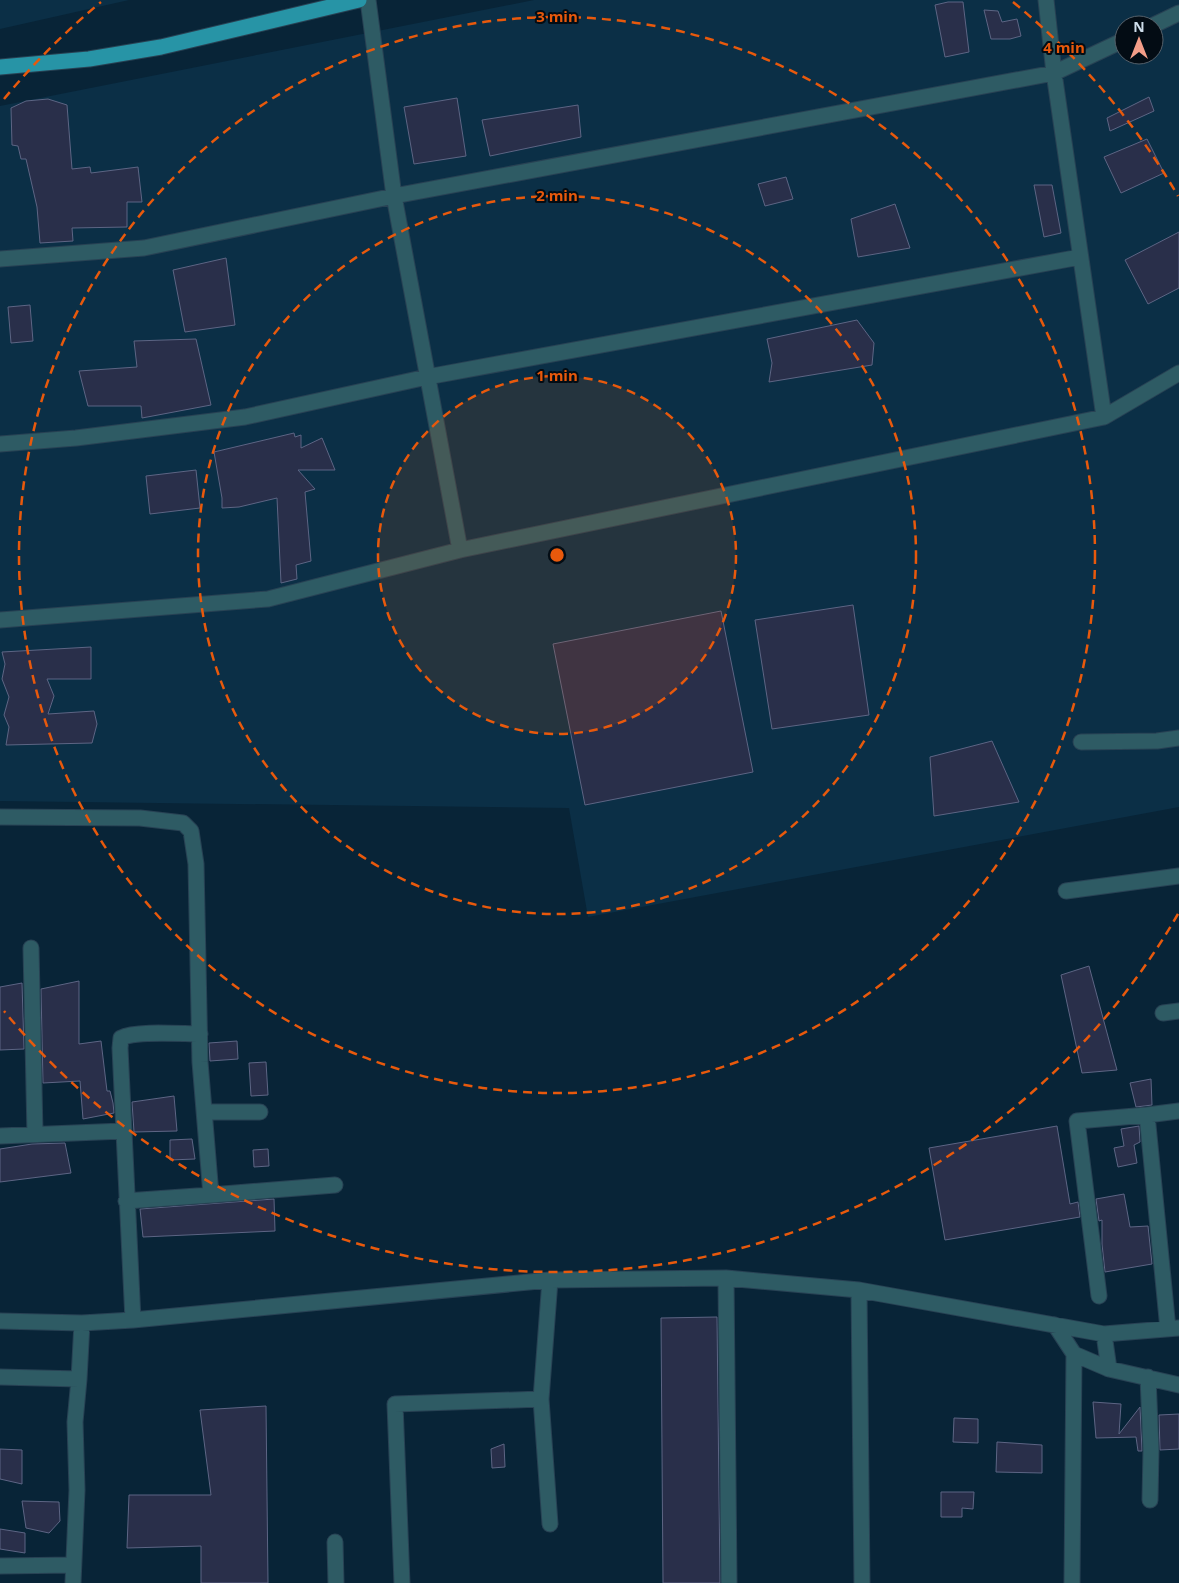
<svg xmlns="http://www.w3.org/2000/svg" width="1179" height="1583" font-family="'Open Sans',sans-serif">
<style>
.built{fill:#0b2f46;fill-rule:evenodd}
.building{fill:#292f4a;stroke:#5d6584}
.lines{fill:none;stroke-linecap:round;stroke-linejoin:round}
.minor-casing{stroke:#284254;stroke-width:17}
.major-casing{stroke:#284254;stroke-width:17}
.minor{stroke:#2e5b64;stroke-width:15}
.major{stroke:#2794a6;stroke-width:15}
.ring{fill:none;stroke:#e8590c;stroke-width:2.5;stroke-dasharray:9 6}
.centre{fill:#e8590c;stroke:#030c14;stroke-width:2.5}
.ring-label{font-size:15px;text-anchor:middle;font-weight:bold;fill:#e8590c;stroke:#030c14;stroke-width:4;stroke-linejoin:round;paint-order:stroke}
</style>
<rect width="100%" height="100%" fill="#082437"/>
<path class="built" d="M0,0h129l-129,29z
M534,0h645v807l-591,110 -19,-109 -569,-7v-695zM1124,25h30v30h-30z"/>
<path class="building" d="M948,2h15l6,50 -24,5 -10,-52z
M984,10l14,1 4,11 15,-3 4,17 -11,3h-19z
M1149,97l5,14 -44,20 -3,-13z
M457,98l9,58 -52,8 -10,-57z
M48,99l19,6 5,64 18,-2 1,6 47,-6 4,35h-15v25l-55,1 1,13 -33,2 -3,-36 -11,-48h-5l-3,-13 -6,-1 -1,-37 15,-7z
M578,105l3,32 -91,19 -8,-36z
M1147,139l17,34 -43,20 -17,-36z
M786,177l7,22 -28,7 -7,-22z
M1034,185h18l9,48 -17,4z
M895,204l15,44 -52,9 -7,-38z
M1179,232v56l-31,16 -23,-44z
M226,258l9,67 -50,7 -12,-62z
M30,305l3,36 -22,2 -3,-36z
M857,320l17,23 -2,22 -103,17 3,-19 -5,-24z
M196,339l15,66 -69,13 -1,-12h-53l-9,-35 58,-4 -3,-26z
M294,433l1,4 6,-2v13l21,-10 13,32h-37l17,19 -10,3 6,69 -15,4 1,14 -16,4 -4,-85 -38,9 -17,1v-10l-8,-46z
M196,470l4,38 -50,6 -4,-38z
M853,605l16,110 -97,14 -17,-109z
M721,611l32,161 -168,33 -32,-161z
M91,647v32h-44l7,17 -6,18 46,-3 3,13 -5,19 -86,2 3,-18 -5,-12 5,-18 -7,-18 3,-15 -3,-12z
M992,741l27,61 -85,14 -4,-59z
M1089,966l28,104 -35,3 -21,-98z
M79,981v63l22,-3 6,50h3l3,12 1,10 -31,6 -3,-38 -37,2 -2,-94z
M22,983l2,66 -24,1v-63z
M237,1041l1,18 -28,2 -1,-18z
M266,1062l2,33 -17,1 -2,-33z
M1151,1079l1,26 -16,2 -6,-24z
M174,1096l3,35 -43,1 -2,-30z
M1057,1126l13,78 8,-2 2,15 -135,23 -16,-92z
M1139,1126l1,16 -6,3 3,18 -19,4 -4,-19 10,-2 -3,-17z
M192,1139l3,20 -25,1v-20z
M65,1143l6,30 -71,9v-33l32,-5z
M268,1149l1,17 -15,1 -1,-17z
M1124,1194l6,33 18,-1 4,38 -47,8 -3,-28v-24l-3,1 -3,-22z
M274,1199l1,32 -132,6 -3,-28z
M717,1317l3,266h-57l-2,-265z
M1093,1402l28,2 -2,30 21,-27 2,44h-4l-2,-14 -40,1z
M266,1406l2,177h-67v-37l-74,2 2,-53h82l-11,-85z
M1179,1414v35l-19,1 -1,-35z
M954,1418l24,1v24l-25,-1z
M997,1442l45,3v28l-46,-1z
M504,1444l1,23 -13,1 -1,-19z
M0,1449l22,1v34l-22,-5z
M941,1492h33l-1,17 -11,-1v9h-21z
M22,1501l37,1 1,19 -11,12 -23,-5z
M0,1529l25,4v20l-25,-4z"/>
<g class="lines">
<g class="minor-casing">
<path id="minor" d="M368,0l26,196 66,354
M1046,0l8,73 50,344
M1154,25l25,-12
M0,259l144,-11 250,-52 660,-123 70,-33
M0,444l76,-6 169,-21 182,-40 653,-120
M0,620l268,-21 192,-49 644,-133 75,-44
M1081,742l76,-1 22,-3
M0,817l140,1 43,5 8,8 5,33 4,198 11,133 -85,6
M1066,891l113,-15
M31,948l4,186
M1163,1013l16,-2
M205,1112h55
M1147,1115l32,-4
M0,1136l123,-5
M211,1195l124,-10
M726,1278l3,305
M859,1290l3,293
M1099,1296l-22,-175 70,-6 21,214
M133,1320l-13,-272 1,-10c15,-8 61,-4 79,-4
M0,1321l82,2 51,-3 417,-40 176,-2 133,12 245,44 75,-6
M1055,1325l19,29 -2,229
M1104,1334l5,35 70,16
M1074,1354l35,15
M0,1377l79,2 3,-56
M1148,1377l3,73 -1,50
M550,1524l-9,-125 9,-119
M335,1542l1,41
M0,1566l73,-1
M73,1583l4,-93 -2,-68 4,-43
M402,1583l-7,-179 146,-5"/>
</g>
<g class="major-casing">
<path id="major" d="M0,67l89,-8 72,-12 198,-47"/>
</g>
<use href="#minor" class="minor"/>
<use href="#major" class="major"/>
</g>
<circle cx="557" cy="555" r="179" fill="#e8590c" fill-opacity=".12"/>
<g class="ring">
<circle cx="557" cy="555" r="179"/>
<circle cx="557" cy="555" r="359"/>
<circle cx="557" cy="555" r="538"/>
<path d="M1178 914A717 717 0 0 1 4 1011M4 99A717 717 0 0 1 101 2M1013 2A717 717 0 0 1 1178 196"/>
</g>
<circle cx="557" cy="555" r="8" class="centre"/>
<g class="ring-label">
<text x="557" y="22">3 min</text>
<text x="1064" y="53">4 min</text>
<text x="557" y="201">2 min</text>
<text x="557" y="381">1 min</text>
</g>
<g transform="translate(1139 40)"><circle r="24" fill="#030c14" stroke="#54606a"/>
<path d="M0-4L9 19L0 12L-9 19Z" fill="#f49e89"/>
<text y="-8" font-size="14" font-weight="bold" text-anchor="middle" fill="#cedeeb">N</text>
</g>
</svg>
